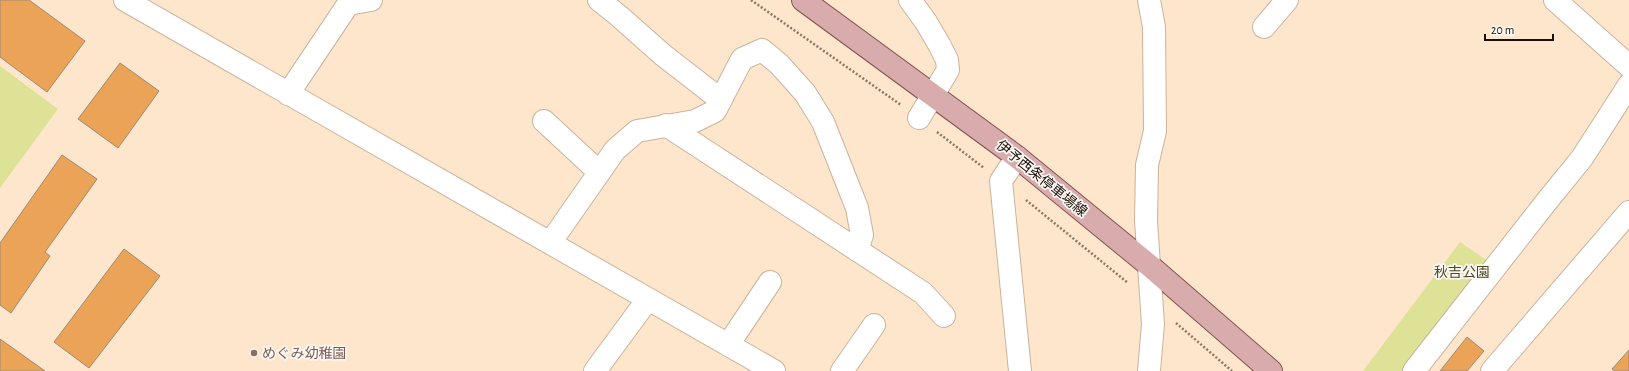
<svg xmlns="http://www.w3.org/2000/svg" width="1629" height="371" font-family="'Alegreya Sans','Noto Sans JP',sans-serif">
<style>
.green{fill:#dde296}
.building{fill:#eba357;stroke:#a08972}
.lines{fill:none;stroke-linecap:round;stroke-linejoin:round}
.minor-casing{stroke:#cab39b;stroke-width:24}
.major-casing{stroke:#84524e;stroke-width:24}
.path{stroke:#887867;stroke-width:2.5;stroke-dasharray:2 2;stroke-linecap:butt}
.minor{stroke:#fff;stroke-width:22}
.major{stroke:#d8acac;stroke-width:22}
.education-dot{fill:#8d6e63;stroke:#fcf7f2;stroke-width:1.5}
.labels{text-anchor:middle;stroke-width:3.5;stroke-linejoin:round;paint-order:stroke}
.street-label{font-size:14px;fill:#181007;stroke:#fcf7f2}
.park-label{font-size:14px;fill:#484a20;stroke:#fcf7f2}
.education-label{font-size:14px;fill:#785e54;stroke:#fcf7f2;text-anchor:start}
</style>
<rect width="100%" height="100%" fill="#fee6cd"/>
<path class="green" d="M0,66l58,43 -58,79z
M1460,242l32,22 -82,107h-47z"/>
<path class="building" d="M0,0h29l56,41 -38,51 -47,-35z
M120,63l39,28 -41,57 -40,-29z
M62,155l35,24 -52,73 5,4 -39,57 -11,-8v-62z
M124,249l36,27 -71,92 -35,-26z
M1467,337l17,14 -17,20h-27z
M0,339l45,32h-45z
M1629,350v21h-14l-3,-2z"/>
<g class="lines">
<g class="minor-casing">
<path id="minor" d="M125,0l649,371
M599,0l20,16 44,39 58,45
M910,0l16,22 14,24 7,14 1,10 -29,48
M1555,0l74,66
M348,4l23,-4
M1264,27l23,-27
M288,94l63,-94
M544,121l55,51
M666,125l257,168 21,23
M1017,157l-16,24 19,190
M550,243l65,-93 22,-19 58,-10 20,-10 27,-52 20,-9 17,14 26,29 18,29 34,86 5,27 -5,15
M728,345l42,-63
M595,371l53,-72
M842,371l32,-46
M1149,371l4,-47 -7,-103 1,-56 8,-34 -1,-104 -5,-27
M1414,371l133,-170 35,-43 47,-73
M1492,371l137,-159"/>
</g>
<g class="major-casing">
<path id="major" d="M803,0l214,157 133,109 121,105"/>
</g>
<path class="path" d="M751,0l150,105
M937,132l47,36
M1026,200l102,83
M1176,323l56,48"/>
<use href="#minor" class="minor"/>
<use href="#major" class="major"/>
</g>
<circle class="education-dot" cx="254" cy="353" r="4"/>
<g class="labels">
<g class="street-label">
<text transform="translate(1042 178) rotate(39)" y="5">伊予西条停車場線</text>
</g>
<g class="park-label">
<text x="1462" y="277">秋吉公園</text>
</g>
<g class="education-label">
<text x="262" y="358">めぐみ幼稚園</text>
</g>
</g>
<path d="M1485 34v6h68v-6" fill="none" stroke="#181007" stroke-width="2"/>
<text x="1491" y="34" font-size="12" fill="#181007" stroke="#fcf7f2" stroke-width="3" paint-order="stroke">20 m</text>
</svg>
